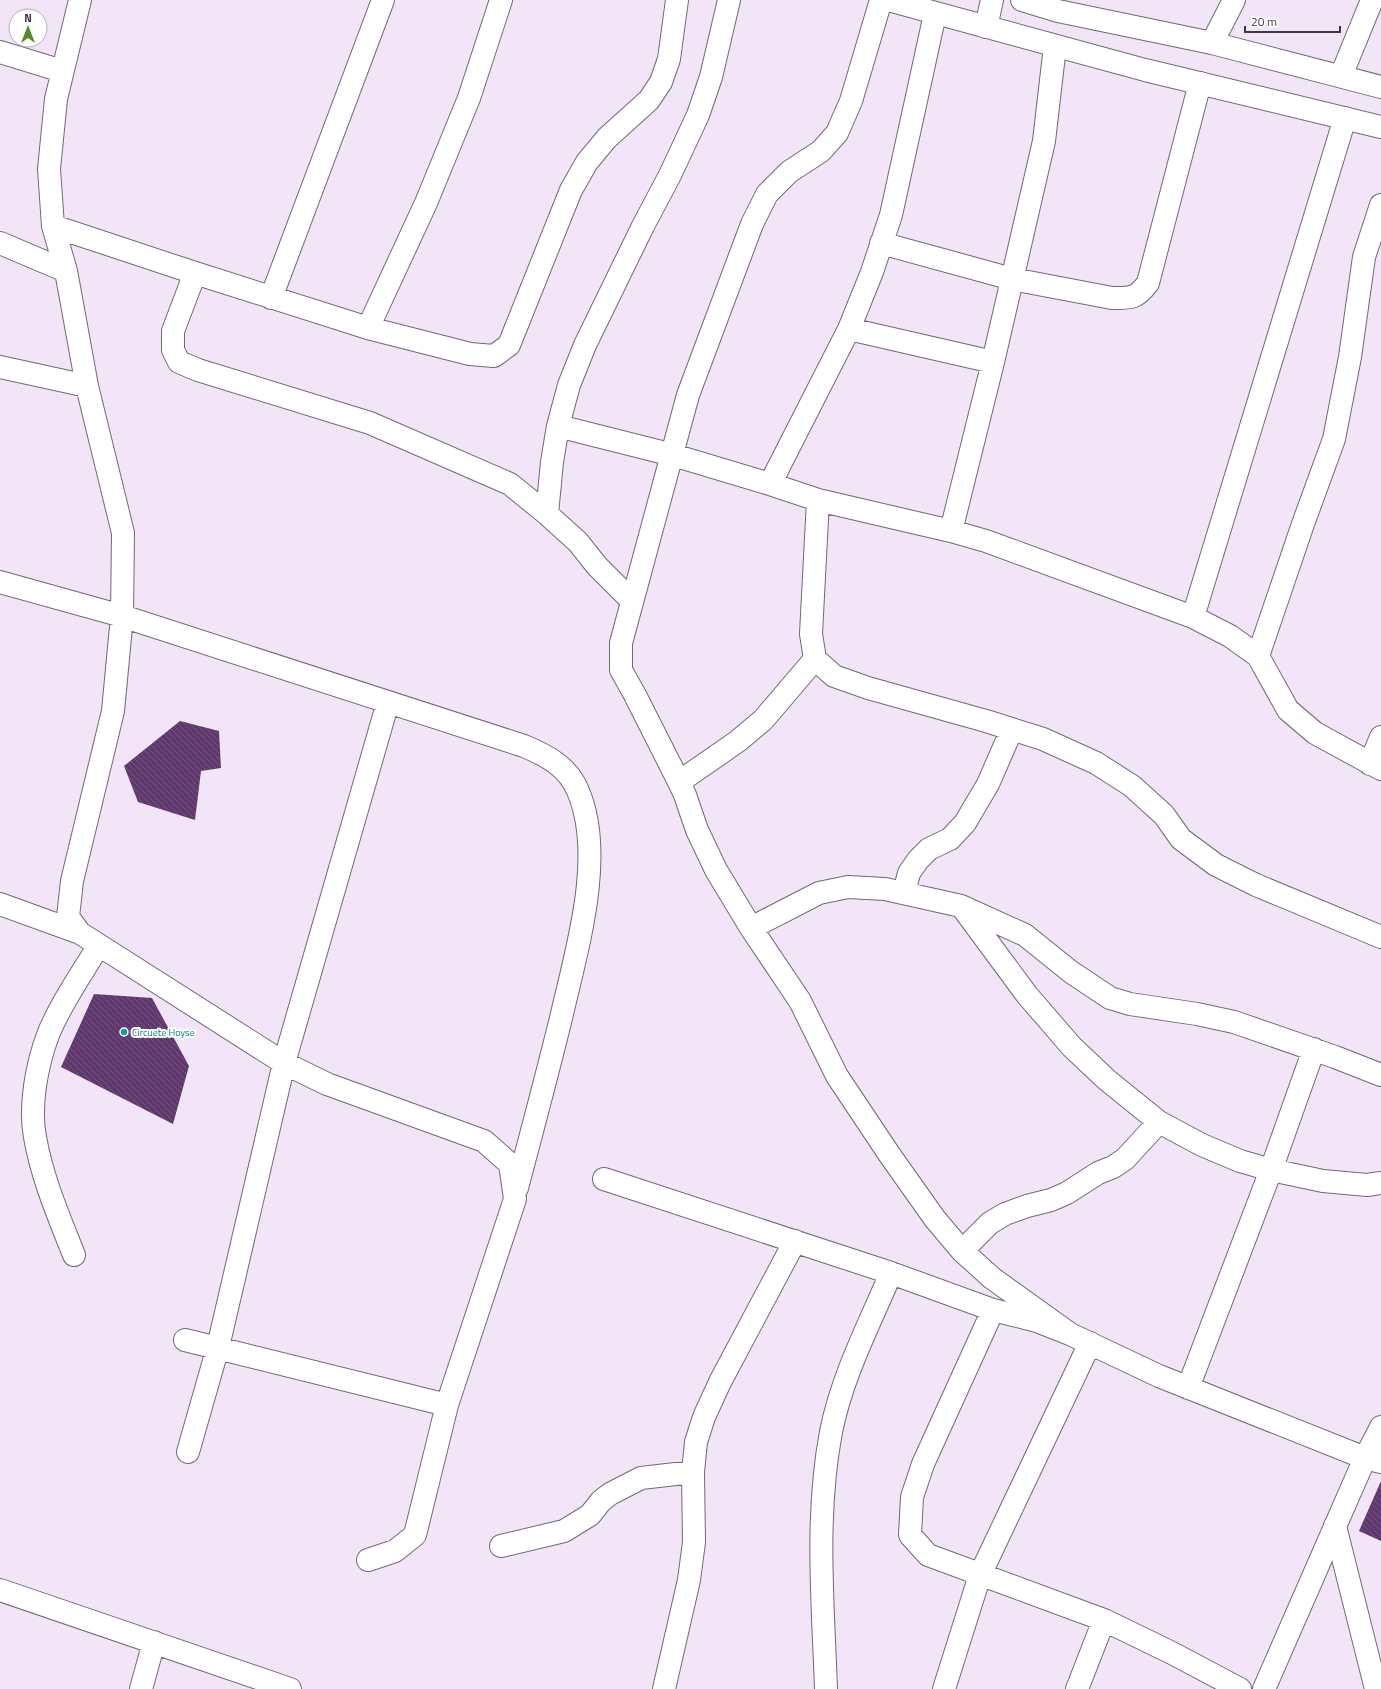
<svg xmlns="http://www.w3.org/2000/svg" width="1381" height="1689" font-family="'Titillium Web',sans-serif">
<style>
.building{fill:url(#building-back-hatch)}
.lines{fill:none;stroke-linecap:round;stroke-linejoin:round}
.minor-casing{stroke:#736778;stroke-width:24}
.major-casing{stroke:#736778;stroke-width:24}
.minor{stroke:#fff;stroke-width:22}
.major{stroke:#fff;stroke-width:22}
.culture-dot{fill:#0f9aa8;stroke:#fff;stroke-width:1.5}
.labels{text-anchor:middle;stroke-width:4;stroke-linejoin:round;paint-order:stroke}
.culture-label{font-size:10px;fill:#0d838f;stroke:#fff;text-anchor:start}
</style>
<defs>
<pattern id="building-back-hatch" width="6" height="6" patternUnits="userSpaceOnUse"><rect width="6" height="6" fill="#5f386d"/><path d="M-1 5l2 2M0 0l6 6M5-1l2 2" fill="none" stroke="#73547f"/></pattern>
</defs>
<rect width="100%" height="100%" fill="#f3e5f8"/>
<path class="building" d="M180,721l39,10 2,37 -20,3 -6,49 -57,-18 -14,-36z
M94,994l58,4 37,68 -16,58 -112,-57z
M1381,1481v60l-22,-10z"/>
<g class="lines">
<g class="minor-casing">
<path id="minor" d="M80,0l-24,99 -7,70 4,57 13,45 21,115 36,147 -1,83 -9,95 -41,170 -4,36 12,16 204,130 43,21 157,57 26,23 5,35 -68,206 -32,130 -20,16 -27,9
M881,0l-30,101 -14,32 -16,18 -32,21 -22,22 -15,30 -64,171 -67,248v27l14,25 44,87 6,13 12,35 19,40 35,58 49,73 37,75 52,78 46,65 27,32 30,27 78,56
M1212,43l22,-43
M0,52l62,19
M1341,76l31,-76
M53,226l142,47 173,55 102,26 24,2 15,-11 62,-155 16,-28 20,-24 42,-38 12,-18 8,-23 8,-59
M0,243l66,28
M881,243l131,36 100,19c19,0 24,1 36,-15l52,-200
M195,273l-22,58v19l6,12 19,8 172,53 140,61 37,30 31,28 19,24 35,35
M271,298l112,-298
M368,328l58,-125 43,-105 32,-98
M849,329l144,33
M0,367l87,19
M558,426l115,29 97,29 48,16 133,31 35,10 207,76 37,19 28,20 30,54 27,23 66,36
M770,484l79,-155 23,-57 19,-57 44,-201
M818,500l-7,134 4,25 19,17 34,12 118,33 57,18 53,24 36,23 32,29 17,24 35,26 40,20 125,52
M547,514l5,-52 6,-36 11,-41 16,-40 58,-119 27,-51 28,-60 13,-38 18,-77
M951,531l42,-169 51,-221 11,-95
M0,582l122,34 402,130c24,10 44,21 54,45 28,65 -2,161 -17,227 -14,57 -29,113 -44,170
M1193,617l152,-499
M1258,656l45,-132 31,-85 16,-82 14,-100 17,-52
M1370,764l11,-27
M679,782l59,-41 25,-21 52,-61
M904,893l5,-20 9,-13 11,-11 21,-10 15,-16 23,-39 24,-55
M0,904l80,29
M962,907l65,88 45,52 35,33 52,42 43,23 38,16 31,9 52,11 44,4 14,-2
M751,928l68,-35 29,-6 37,2 76,17 64,29 46,37 39,26 20,6 67,10 37,8 101,35 46,18
M604,1179l287,94 102,37 44,11 33,13 89,42 206,82 16,4
M962,1251l28,-28 15,-9 22,-8 24,-6 16,-7 31,-20 15,-6 12,-8 34,-37
M74,1255c-15,-38 -32,-77 -39,-118 -6,-31 2,-73 13,-102 11,-29 35,-63 51,-90
M993,1310l-70,154 -11,33 -2,38 18,20 176,65 68,33 68,36
M185,1340l262,65
M1188,1388l83,-218 43,-121
M188,1452l30,-105 66,-284 104,-361
M1335,1526l41,163
M501,1546l63,-15 26,-16 11,-14 9,-7 31,-16 52,-6
M0,1590l290,99
M141,1689l13,-47
M664,1689l25,-109 5,-38 -1,-70 3,-30 8,-25 16,-35 75,-141
M826,1689c-3,-85 -11,-173 5,-257 11,-56 38,-107 60,-159
M944,1689l36,-114 110,-232
M1077,1689l27,-69"/>
</g>
<g class="major-casing">
<path id="major" d="M888,0l257,70 236,57
M1022,0l36,11 154,32 169,44
M986,27l6,-27
M1264,1689l101,-231 16,-31"/>
</g>
<use href="#minor" class="minor"/>
<use href="#major" class="major"/>
</g>
<circle class="culture-dot" cx="124" cy="1032" r="4"/>
<g class="labels">
<g class="culture-label">
<text x="132" y="1036">Circuete Hoyse</text>
</g>
</g>
<g transform="translate(28 28)"><circle r="19" fill="#ffffff" stroke="#b1afb2"/>
<path d="M0-3L7 15L0 10L-7 15Z" fill="#538921"/>
<text y="-6" font-size="11" font-weight="bold" text-anchor="middle" fill="#3d383f">N</text>
</g>
<path d="M1245 26v6h95v-6" fill="none" stroke="#3d383f" stroke-width="2"/>
<text x="1251" y="26" font-size="12" fill="#3d383f" stroke="#ffffff" stroke-width="3" paint-order="stroke">20 m</text>
</svg>
